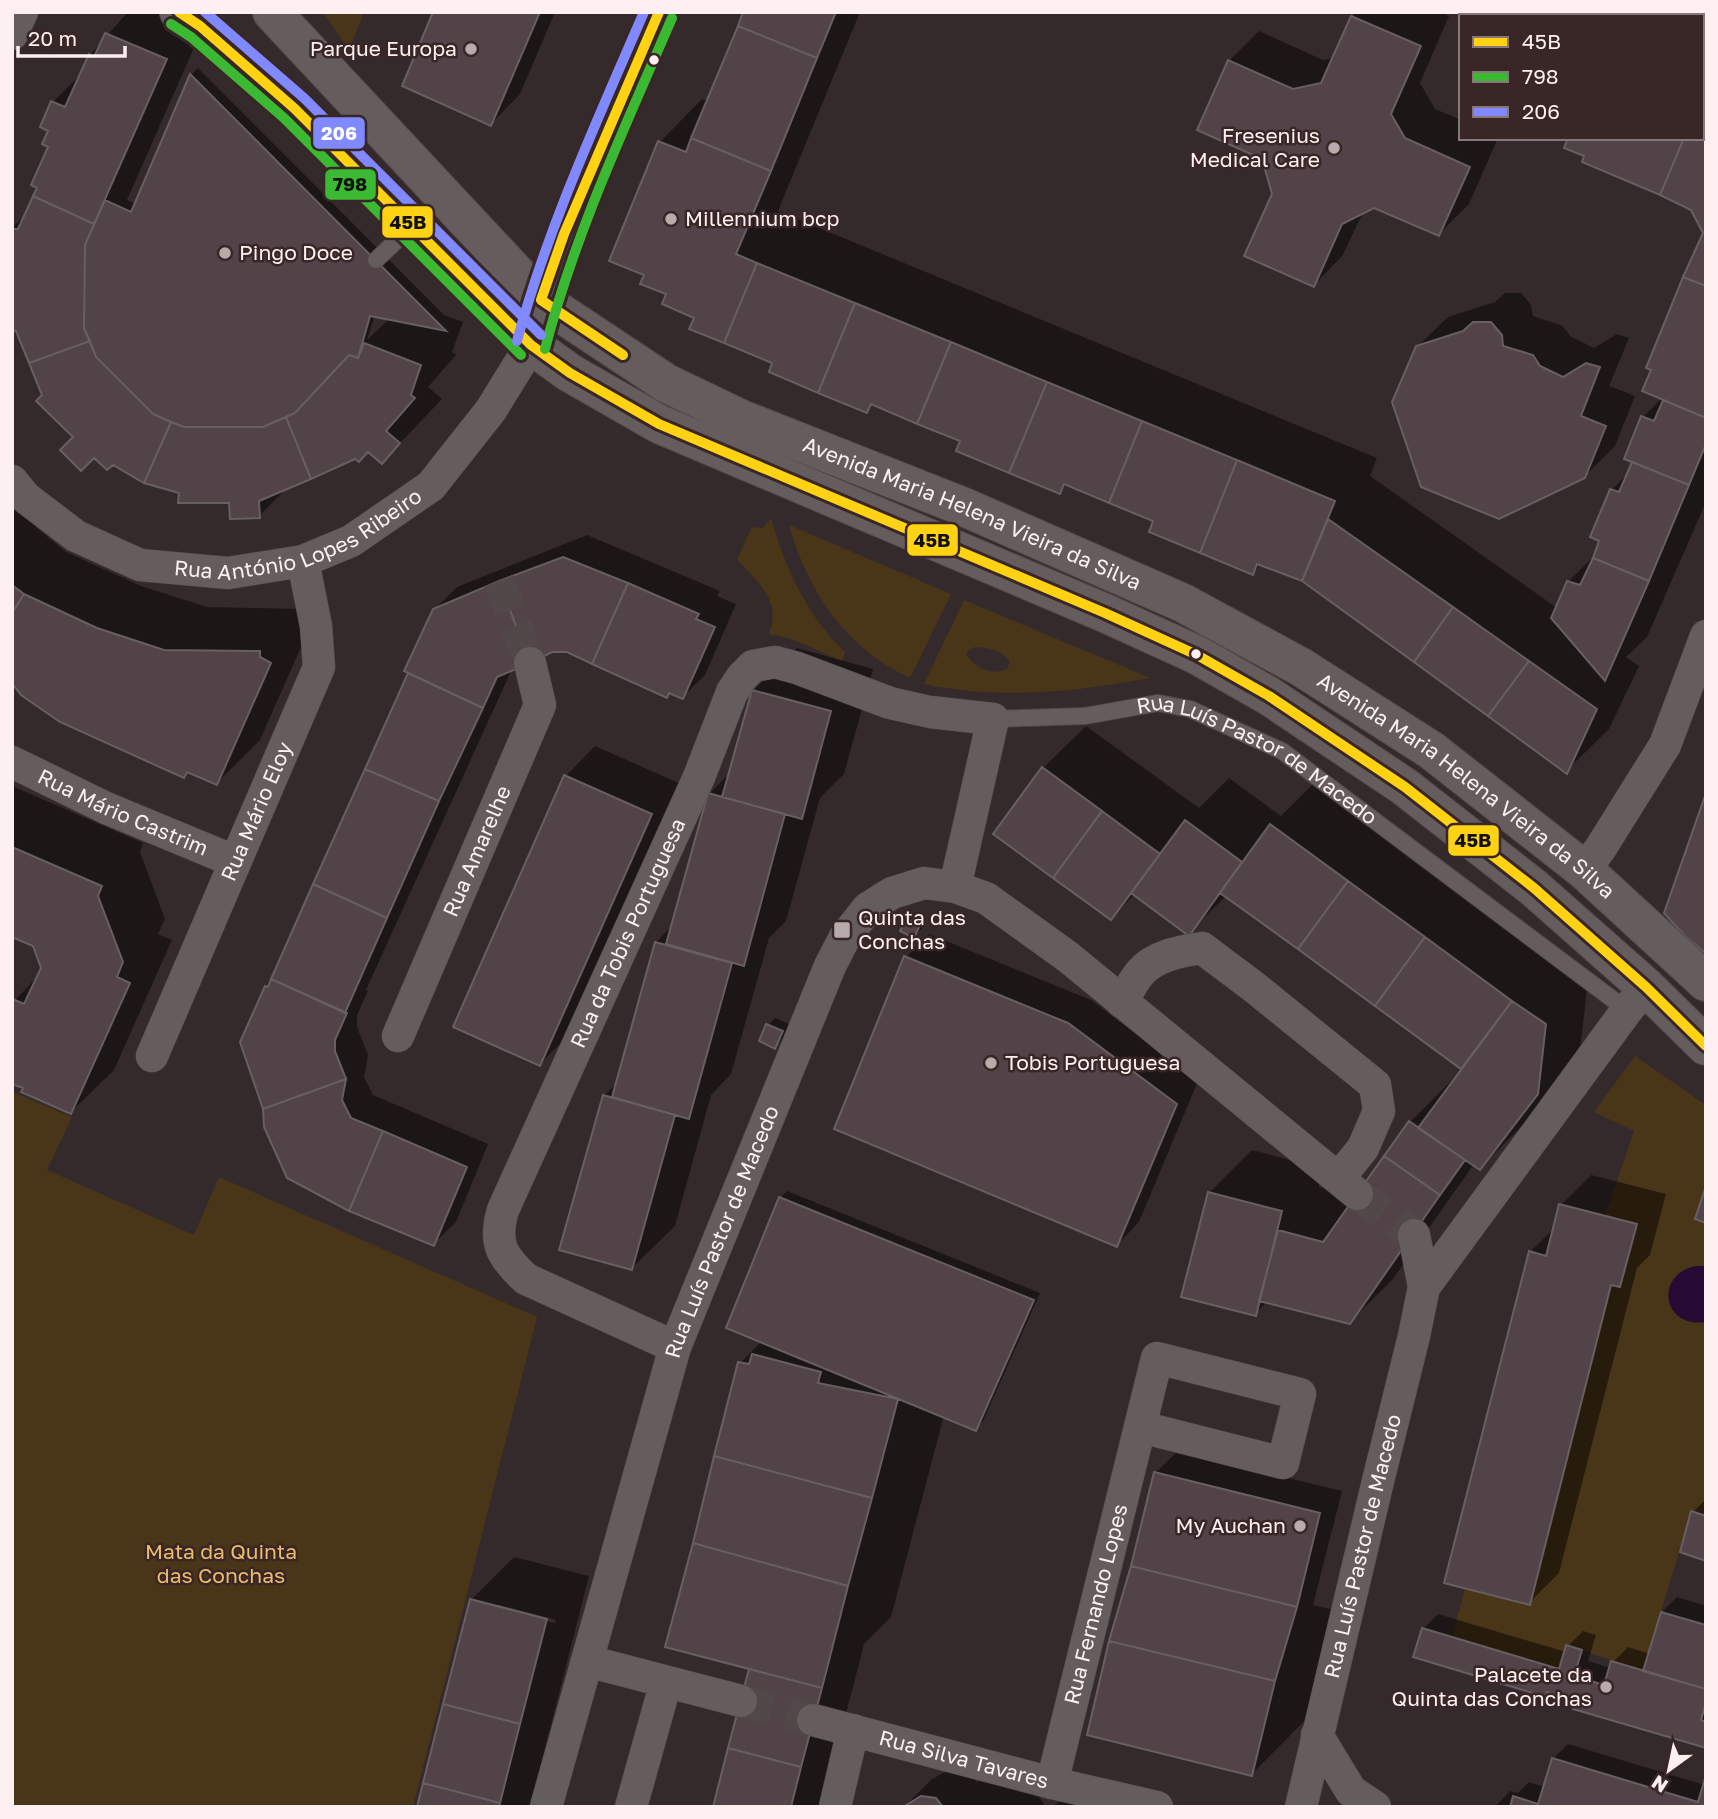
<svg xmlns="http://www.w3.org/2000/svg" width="1718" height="1819" font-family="'Golos Text',sans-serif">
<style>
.green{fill:#493618;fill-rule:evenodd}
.water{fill:#270a33}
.shadow{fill:#0007;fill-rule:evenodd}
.building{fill:#524349;stroke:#675f61;stroke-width:2}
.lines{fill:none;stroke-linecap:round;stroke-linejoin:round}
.minor-tunnel{stroke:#534849;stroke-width:32;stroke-dasharray:32 16;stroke-linecap:butt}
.service-casing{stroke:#514849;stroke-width:18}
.minor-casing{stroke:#514849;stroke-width:33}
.tertiary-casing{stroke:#514849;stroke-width:40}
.service{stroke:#645c5d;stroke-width:16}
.minor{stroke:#645c5d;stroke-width:32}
.tertiary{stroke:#645c5d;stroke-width:38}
.bus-1-casing{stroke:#392627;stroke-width:16}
.bus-2-casing{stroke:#392627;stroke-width:16}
.bus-3-casing{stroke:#392627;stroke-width:16}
.bus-1{stroke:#ffd214;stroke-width:10}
.bus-2{stroke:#3cb932;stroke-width:10}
.bus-3{stroke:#8089ff;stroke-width:10}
.poi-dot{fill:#b8abac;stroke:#392627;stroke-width:2.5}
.bus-dot{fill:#fef0f1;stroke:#392627;stroke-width:2.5}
.labels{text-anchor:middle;stroke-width:5;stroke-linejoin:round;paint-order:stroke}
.poi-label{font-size:21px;fill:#fef0f1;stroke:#392627;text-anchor:end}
.street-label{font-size:21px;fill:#fef0f1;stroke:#392627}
.park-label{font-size:21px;fill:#edbc6a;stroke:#392627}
.line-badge{stroke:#392627;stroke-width:2.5}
.badge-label{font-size:19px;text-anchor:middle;font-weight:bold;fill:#fff}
.pale-badge-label{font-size:19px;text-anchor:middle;font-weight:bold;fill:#111}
</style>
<rect width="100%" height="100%" fill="#352a2b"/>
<path class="green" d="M323,12h41l-15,38z
M771,518c15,51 35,97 74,134l-3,9 -50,-22 -23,-5c13,-34 -11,-51 -32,-75l15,-32 11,1z
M789,525l162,69 -41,84c-64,-30 -102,-86 -121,-153z
M964,600l186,78c-76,14 -150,22 -226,6zM976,647c14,1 26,3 34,15l-3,7c-15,7 -33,-1 -41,-15l3,-5z
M1635,1056l71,49v81l-11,33 11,4v43l-20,2 18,55 2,-1v194l-15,-4 -48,159 -77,-26 -7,24 -107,-32 13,-48 65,16 81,-320 10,2 16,-63 -32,-8 29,-85 -40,-19z
M12,1092l60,25 -25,53 147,65 25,-58 318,140 -124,490h-401z"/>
<path class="water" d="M1696,1266h10v56c-43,7 -53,-47 -10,-56z"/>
<path class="shadow" d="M128,12h70l10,4 -81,184 9,4 55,-129 7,-7 246,247 19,7 -11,30 4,3 -28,32 14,12 -60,63 -13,-12 -80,36 -30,30 -28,-14 -50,-10 -105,-55 -32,-42 -27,-66h-5v-101l15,-15 12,-26 11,-41 3,-44 29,-29 8,-18zM375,315l15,3 -23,22z
M435,12h120l-35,82 -29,30z
M745,12h115l-82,199 599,247 -7,18 187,132 11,-26 28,-28 16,-64 17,-18 5,-11 9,-44 19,-19 42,-165 -2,-183 4,2v450l-59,135 -21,20 13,9 -30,63 -43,42 -263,-192 -42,-15 -9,9 -97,-53 -88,-36 -8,8 -96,-52 -89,-37 -7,8 -92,-49 -79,-45 -28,-24 -22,-19 14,-132 42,-43 7,2z
M1357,12h84l8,4 -29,67 15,26 26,11v18h37l-29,66 -30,30 -65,-28 -11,6 -20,43 -29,30 -40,-91 -10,-37 -35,-96 30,-30 64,29 11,-2 18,-41z
M1505,293h16l10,12 2,11 30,10 7,10 24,12 23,-14 12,4 -20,48 26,10 -20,50 -31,31 -167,-130 31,-30 47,-15z
M17,504l21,25 28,23 75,34 66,21 95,2 11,11 -53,120 -43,43 -28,-12 -5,4 -172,-95v-173z
M587,535l133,56 -3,5 19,8 -31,71 -23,22 -12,-5 -3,4 -100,-46 -15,1 -40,18 -146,321 2,1 -11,24v12l11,28 -4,22 9,18 115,49 -32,78 -23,22 -168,-135 -23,-67 25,-55 5,-6 138,-309 24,-62 23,-23z
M797,648l76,21 -29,105 -24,24 -34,123 -17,17 -38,136 -20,21 -36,131 -43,42 -28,-172 14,-14 38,-140 16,-16 37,-132 22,-22 23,-82z
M1086,726l113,82 30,-30 52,38 33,-33 274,198 -8,69 -57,75 -43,43 -6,-4 -81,115 -43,43 -82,-21 -13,13 -46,-121 43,-43 71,19 -4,18 38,10 53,-75 43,-43 2,2 9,-12 -237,-174 -39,38 -53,-39 -24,24 -68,-150z
M595,746l86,38 -111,250 -30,30 26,-288z
M12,786l131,57 -3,9 25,67 -7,15 14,6 -58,130 -43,42 -46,-24 -13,-83 3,-5 24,-25 3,-7 -8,-24 -22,-9z
M915,912l11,6 -5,11 -7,7 -6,-17z
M929,934l162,66 107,81 -59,141 -22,23 -211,-288z
M775,1018l14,6 -7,16 -7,7 -7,-22z
M1591,1175l75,19 -16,61 -13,13 -78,305 -30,30 1,-351 25,-25 6,-22z
M787,1191l253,102 -57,128 -7,7 -32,-13 -53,202 -27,27 -42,163h-107l37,-139 -12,-305 22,-22 18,-143z
M1178,1451l164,40 -29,114 30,7 -22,92 -69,70 -97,-301z
M1706,1499v60l-13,-47z
M514,1557l75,19 -59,231h-111l52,-207zM499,1605l57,15 -1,3 -56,-15z
M1677,1597l29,9v140l-128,-48 -28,-8 -5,5 -122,-66 15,-15 128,38 2,-6 15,-15 13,4 -8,26 23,7 2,-6 15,-15 22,7 12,-42z
M1568,1744l137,41 1,22h-211l15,-16 8,2 11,-11 16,5 8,-28z
M953,1767l13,1 11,14 14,-7 39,9 16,23h-142l27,-27z
M1071,1796l8,11h-29z"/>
<path class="building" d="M433,12h107l-49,114 -89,-40z
M743,12h93l-19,46 -79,-32z
M1351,16l70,30 -30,68 14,24 65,29 -31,69 -65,-28 -32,16 -28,63 -70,-31 28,-62 -10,-35 -65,-29 31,-70 65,29 28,-6z
M738,26l79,32 -46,113 -80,-33z
M105,33l62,26 -73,165 -61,-28 4,-8 -6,-3 17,-38 -6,-3 6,-13 -8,-4 11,-26 14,6 24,-53 5,3z
M190,74l256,257 -76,-15 -12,42 -9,-3 -54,58 -32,14h-79l-13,-5 -18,-8 -57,-57 -12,-29 1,-83 20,-45 26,12z
M1702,111l4,1v174l-23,-9 20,-44 -12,-23 -31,-15 24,-57h18z
M691,138l80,33 -35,83 21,9 -33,80 -35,-14 5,-11 -32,-14 4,-10 -26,-10 4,-9 -35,-14 49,-120 28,11z
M1568,138h116l-24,57 -78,-33 2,-6 -20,-8z
M33,196l61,28 -9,21 -1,83 6,13 -61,22 -13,-32 -4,-1v-101h6z
M757,263l98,40 -37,90 -49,-21 3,-9 -48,-20z
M1683,277l23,9v132l-64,-27 9,-21 -5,-2z
M855,303l96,39 -34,82 -46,-20 -4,9 -49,-20z
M1473,322h18l11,13 1,11 30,9 7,11 23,11 23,-14 14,4 -19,49 25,10 -21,52 -86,41 -78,-32 -29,-85 24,-56 47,-15z
M90,341l6,16 57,57 18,8 -27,61 -31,-18 -6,5 -13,-12 -13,13 -21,-21 13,-13 -37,-36 6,-6 -13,-32z
M951,342l96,40 -38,91 -53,-22 4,-10 -43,-17z
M364,343l57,22 -10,30 4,3 -29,33 14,12 -18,21 -14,-12 -9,10 -4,-3 -44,20 -25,-62 9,-4 54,-58 9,3z
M1047,382l95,39 -33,82 -45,-19 -4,10 -51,-21z
M1663,400l43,18v26l-17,41 -65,-26 17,-43 13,5z
M286,417l25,62 -52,22 1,17 -30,1 -1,-16h-51l1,-10 -35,-10 27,-61 13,5h79z
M1142,421l95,39 -37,93 -51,-21 4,-11 -44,-18z
M1237,460l98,41 -33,80 -45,-17 -4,11 -53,-22z
M1632,462l57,23 -40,96 -56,-23 6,-17 -9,-4 20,-48 9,3z
M1328,519l125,88 -39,55 -112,-81z
M563,557l65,26 -36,81 -25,-12h-15l-22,11 -31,-82z
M1593,558l56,23 -44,100 -54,-63 16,-37 13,4z
M499,581l31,82 -33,14 -14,31 -79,-37 29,-62z
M628,583l71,31 -3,5 19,8 -32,72 -14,-6 -2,5 -75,-34z
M12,585l12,9 -12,19z
M24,594l73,34 67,22 96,1v6l11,6 -54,122 -30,-13 -3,6 -124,-56 -39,-27 -9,-12v-70z
M1453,607l76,54 -41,55 -74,-54z
M1529,661l68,48 -30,65 -79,-58z
M408,673l75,35 -44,93 -74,-32z
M752,690l79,21 -29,108 -80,-22z
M1042,767l60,44 -49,67 -60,-44z
M365,769l74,32 -52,117 -74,-34z
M564,775l88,39 -112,252 -87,-39z
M708,793l77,21 -41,152 -78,-22z
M1706,793v161l-22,-19 -20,-22z
M1102,811l58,43 -49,66 -58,-42z
M1185,820l57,42 -53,74 -58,-43z
M1270,824l78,57 -50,68 -78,-56z
M12,847l90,39 -4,10 25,66 -6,15 13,6 -59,131 -50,-22 2,-4 -11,-4v-83l1,-2 11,5 17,-36 -8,-22 -21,-9z
M1348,881l77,56 -50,69 -77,-57z
M313,884l74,34 -42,95 -74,-34z
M906,918l14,7 -6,13 -14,-7z
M1425,937l87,64 -51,68 -86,-63z
M655,942l77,21 -43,156 -77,-22z
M904,956l164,67 109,81 -60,143 -283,-118z
M271,979l76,34 -12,27v11l11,28 -83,30 -23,-67 25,-56 3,1z
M1512,1001l34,23 -8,70 -58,76 -62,-42z
M766,1024l17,7 -8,18 -16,-8z
M346,1079l-4,21 9,18 32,13 -34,80 -62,-33 -23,-51 -1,-18z
M603,1095l72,20 -43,155 -73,-20z
M1409,1121l56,39 -25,35 -56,-39z
M383,1131l84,36 -33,79 -85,-35z
M1384,1156l56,39 -90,129 -91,-23 19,-71 45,12z
M1706,1186v37l-11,-4z
M1208,1192l74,19 -26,105 -75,-19z
M779,1197l255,103 -58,131 -250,-103z
M1559,1204l78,20 -17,63 -9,-2 -81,320 -86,-22 85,-332 17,5z
M752,1354l69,18 -3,11 80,16 -26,99 -158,-42 24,-94 11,2z
M714,1456l158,42 -24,88 -155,-43z
M1154,1472l166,41 -23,94 -166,-41z
M1691,1511l15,5v45l-26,-9z
M693,1543l155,43 -26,102 -157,-41z
M1131,1566l166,41 -22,74 -166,-40z
M470,1599l77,20 -27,105 -77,-20z
M1661,1612l45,13v64l-63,-18z
M1422,1628l137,41 7,-24 16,5 -8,26 30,9 7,-24 95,28v14l-5,17 5,2v26l-133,-39 3,-10 -29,-7 -1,5 -133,-40z
M1109,1641l166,40 -23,95 -165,-41z
M749,1669l73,19 -21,79 -73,-19z
M443,1704l77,20 -20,79 -77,-20z
M728,1748l73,19 -10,40h-78z
M1552,1758l146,44 8,-27v32h-196l3,-11 25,8z
M423,1783l77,20 -1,4h-82z
M921,1796l15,2 7,9h-40z"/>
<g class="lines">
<path class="minor-tunnel" d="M499,581l31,82
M1357,1194l57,41
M741,1701l72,19"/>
<g class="service-casing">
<g id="service">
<path d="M376,260l36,-34"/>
<path id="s1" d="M993,719l92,-3 73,-13 32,6 92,42 345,259"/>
</g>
</g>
<g class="minor-casing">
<g id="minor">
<path d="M1662,12l9,4"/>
<path d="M1701,16l2,-4"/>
<path d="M12,34l10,-22"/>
<path d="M541,300l23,-66 95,-222"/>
<path id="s2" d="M12,481l14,17 50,38 64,29 88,8 75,-12 48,-20 80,-55 60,-76 40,-65"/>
<path id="s3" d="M12,762l94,46 128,53"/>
<path d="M1584,870l16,-21 65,-104 41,-109"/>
<path d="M1122,1002c6,-10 11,-21 18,-29 14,-17 41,-22 62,-25l52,39 121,98 4,26 -16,37 -24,30"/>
<path id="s4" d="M398,1036l142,-331 -10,-42"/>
<path id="s5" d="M152,1056l167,-389 -3,-41 -13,-65"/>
<path d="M1424,1287l203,-277 19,-23"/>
<path id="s6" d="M675,1347l-149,-68c-24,-22 -33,-36 -23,-69l196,-433 33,-85 10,-15 11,-11 22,-4 22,6 93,35 40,9 63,7 -38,168"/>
<path d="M587,1661l154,40"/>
<path id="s7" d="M813,1720l239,63 105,24"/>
<path d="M1317,1735l34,56 24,16"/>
<path id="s8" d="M1052,1783l105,-425 143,36 -17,69 -142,-36"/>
<path id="s9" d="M546,1807l129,-460 155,-381 15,-29 23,-29 24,-15 32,-10 31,4 31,11 82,59 289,237"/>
<path d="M631,1807l35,-125"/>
<path d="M835,1807l18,-77"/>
<path id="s10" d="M1301,1807l77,-326 36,-145 10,-49 -10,-52"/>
</g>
</g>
<g class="tertiary-casing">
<g id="tertiary">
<path d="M179,12l21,14 94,82 237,237 39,28 89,51 446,189 92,42 72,41 136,91 129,101 112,99 60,59"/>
<path id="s11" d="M272,12l269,288 125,83 75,36 223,88 219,96 118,64 130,83 153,120 122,112"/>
</g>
</g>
<use href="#service" class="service"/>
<use href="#minor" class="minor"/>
<use href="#tertiary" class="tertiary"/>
<g class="bus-1-casing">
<path id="bus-1" d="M179,12l21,14 94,82 237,237 39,28 89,51 446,189 92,42 72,41 136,91 129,101 112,99 60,59
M623,355l-82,-55 23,-66 95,-222"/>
</g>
<g class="bus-2-casing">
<path id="bus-2" d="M171,24l20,13 93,81 237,237
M545,349c30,-116 80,-222 127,-331"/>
</g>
<g class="bus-3-casing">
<path id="bus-3" d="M205,12l99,86 237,237
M517,341c31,-114 80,-220 127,-329"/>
</g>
<use href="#bus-1" class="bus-1"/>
<use href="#bus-2" class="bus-2"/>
<use href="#bus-3" class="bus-3"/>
</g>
<g class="poi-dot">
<circle cx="471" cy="49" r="7"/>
<circle cx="1334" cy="148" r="7"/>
<circle cx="671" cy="219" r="7"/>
<circle cx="225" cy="253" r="7"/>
<rect x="833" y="921" width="18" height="18" rx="3.5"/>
<circle cx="991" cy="1063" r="7"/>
<circle cx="1300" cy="1526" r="7"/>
<circle cx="1606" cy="1687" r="7"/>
</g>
<g class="bus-dot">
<circle cx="654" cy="60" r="6"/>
<circle cx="1196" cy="654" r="6"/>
</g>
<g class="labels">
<g class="poi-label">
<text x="457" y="56">Parque Europa</text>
<text x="1320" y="143">Fresenius<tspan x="1320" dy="24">Medical Care</tspan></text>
<text x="685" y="226" text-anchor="start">Millennium bcp</text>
<text x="239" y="260" text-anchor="start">Pingo Doce</text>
<text x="858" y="925" text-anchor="start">Quinta das<tspan x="858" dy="24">Conchas</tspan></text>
<text x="1005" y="1070" text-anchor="start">Tobis Portuguesa</text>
<text x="1286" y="1533">My Auchan</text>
<text x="1592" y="1682">Palacete da<tspan x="1592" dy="24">Quinta das Conchas</tspan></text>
</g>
<g class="street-label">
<text dy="7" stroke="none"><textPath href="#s11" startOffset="877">Avenida Maria Helena Vieira da Silva</textPath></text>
<text dy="7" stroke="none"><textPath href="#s2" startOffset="322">Rua António Lopes Ribeiro</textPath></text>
<text dy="7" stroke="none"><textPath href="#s1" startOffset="280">Rua Luís Pastor de Macedo</textPath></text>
<text dy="7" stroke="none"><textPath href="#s11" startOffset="1444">Avenida Maria Helena Vieira da Silva</textPath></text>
<text dy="7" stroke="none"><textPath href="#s3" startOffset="122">Rua Mário Castrim</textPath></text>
<text dy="7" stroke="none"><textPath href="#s5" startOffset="266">Rua Mário Eloy</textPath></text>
<text dy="7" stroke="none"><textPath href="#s4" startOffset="201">Rua Amarelhe</textPath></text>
<text dy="7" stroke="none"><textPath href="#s6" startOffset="546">Rua da Tobis Portuguesa</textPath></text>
<text dy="7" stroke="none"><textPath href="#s9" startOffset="602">Rua Luís Pastor de Macedo</textPath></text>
<text dy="7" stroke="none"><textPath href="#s10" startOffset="268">Rua Luís Pastor de Macedo</textPath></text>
<text dy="7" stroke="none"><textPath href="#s8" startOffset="184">Rua Fernando Lopes</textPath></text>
<text dy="7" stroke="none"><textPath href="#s7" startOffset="156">Rua Silva Tavares</textPath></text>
</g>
<g class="park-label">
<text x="221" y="1559">Mata da Quinta<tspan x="221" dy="24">das Conchas</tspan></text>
</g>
</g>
<g class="line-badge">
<rect x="312" y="116" width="54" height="34" rx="7" fill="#8089ff"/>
<rect x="324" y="168" width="53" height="33" rx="7" fill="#3cb932"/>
<rect x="381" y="205" width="53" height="34" rx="7" fill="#ffd214"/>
<rect x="906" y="523" width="53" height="34" rx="7" fill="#ffd214"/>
<rect x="1447" y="824" width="53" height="33" rx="7" fill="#ffd214"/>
</g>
<g class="badge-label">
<text x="339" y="140">206</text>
</g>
<g class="pale-badge-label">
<text x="350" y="191">798</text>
<text x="408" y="229">45B</text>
<text x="932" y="547">45B</text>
<text x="1473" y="847">45B</text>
</g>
<rect width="1718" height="1819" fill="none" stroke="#fef0f1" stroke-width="28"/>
<rect x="1459" y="14" width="245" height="126" fill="#392627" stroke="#887778" stroke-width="2"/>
<rect x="1473" y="37" width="35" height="10" fill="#ffd214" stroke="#887778" stroke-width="2"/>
<text x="1522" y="49" font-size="21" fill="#fef0f1">45B</text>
<rect x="1473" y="72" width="35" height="10" fill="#3cb932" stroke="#887778" stroke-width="2"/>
<text x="1522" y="84" font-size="21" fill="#fef0f1">798</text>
<rect x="1473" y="107" width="35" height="10" fill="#8089ff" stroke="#887778" stroke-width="2"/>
<text x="1522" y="119" font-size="21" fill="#fef0f1">206</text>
<g transform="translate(1669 1770) rotate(213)" stroke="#392627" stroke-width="5" paint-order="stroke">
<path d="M0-5L12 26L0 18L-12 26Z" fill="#fef0f1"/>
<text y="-10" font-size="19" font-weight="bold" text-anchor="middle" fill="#fef0f1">N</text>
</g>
<path d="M18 46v10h107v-10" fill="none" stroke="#fef0f1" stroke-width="3.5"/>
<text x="28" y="46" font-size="21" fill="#fef0f1" stroke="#392627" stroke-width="5" paint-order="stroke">20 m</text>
</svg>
